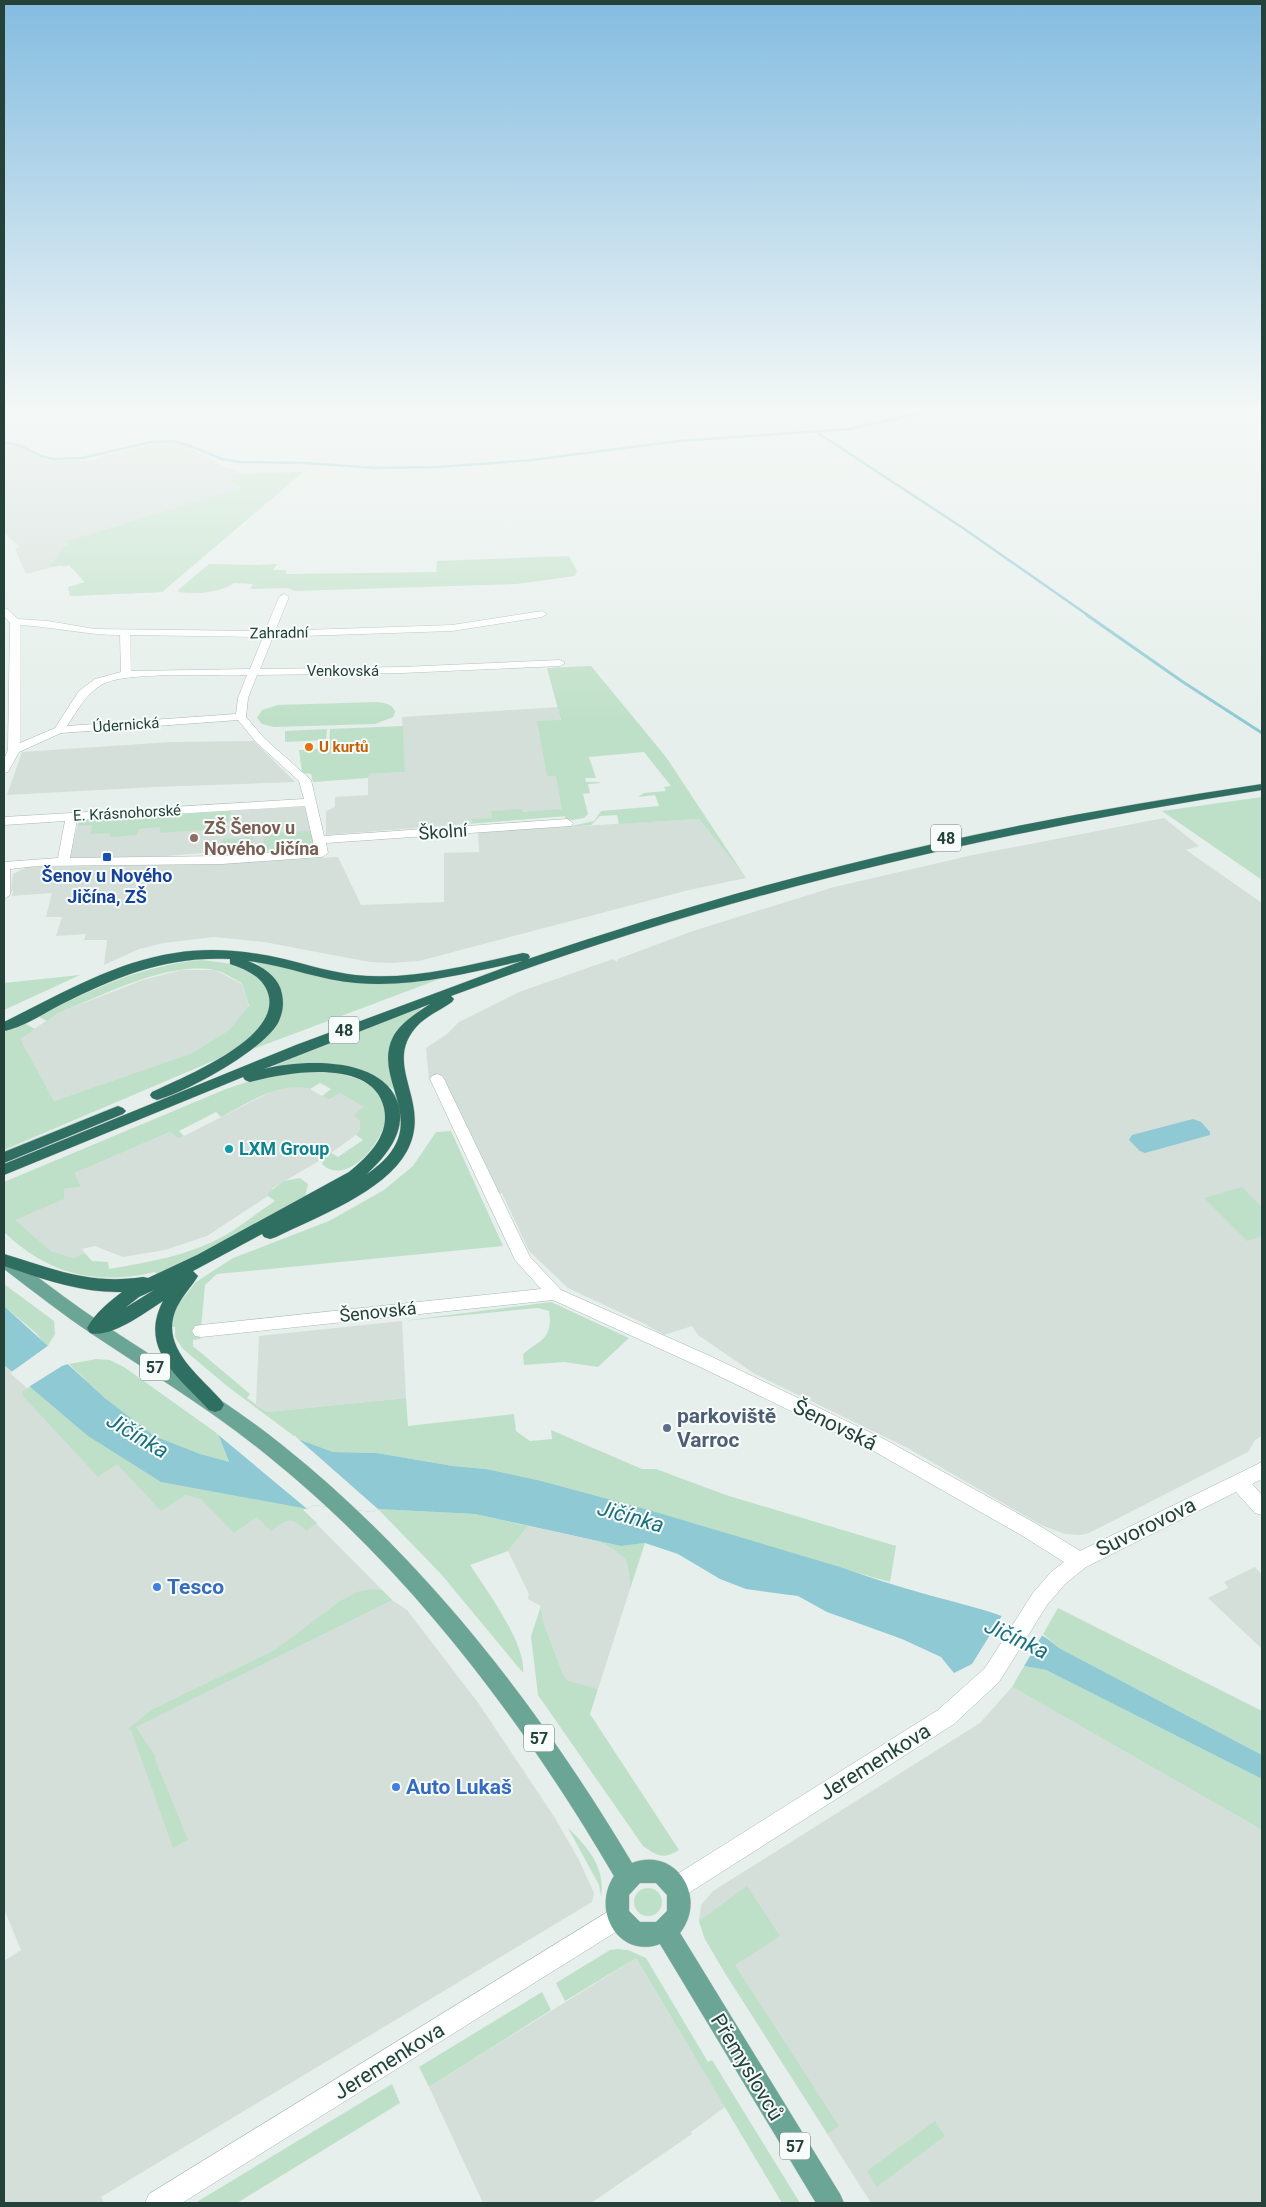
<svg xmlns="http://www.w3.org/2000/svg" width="1266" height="2207" font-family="Roboto,sans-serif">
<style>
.built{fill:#d4dfda}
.green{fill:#bfe0c8}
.water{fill:#8ec9d4}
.pier{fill:#e6efeb}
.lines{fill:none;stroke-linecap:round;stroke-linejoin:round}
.stream-far1{stroke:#8ec9d4;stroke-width:2.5}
.stream{stroke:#8ec9d4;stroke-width:3}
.minor-casing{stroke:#a8b8b2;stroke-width:1}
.major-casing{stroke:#c2cac8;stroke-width:1}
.highway-casing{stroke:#c2cac8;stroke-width:1}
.minor{fill:#fff;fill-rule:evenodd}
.major{fill:#6aa596;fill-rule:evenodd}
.highway{fill:#2f6f62;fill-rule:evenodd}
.food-dot{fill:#e8710a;stroke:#f7fbf9;stroke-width:2}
.education-dot{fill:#8d6e63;stroke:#f7fbf9;stroke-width:2}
.transit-dot{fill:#1a4fb4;stroke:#f7fbf9;stroke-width:2}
.culture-dot{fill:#0f9aa8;stroke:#f7fbf9;stroke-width:2}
.service-dot{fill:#5c6f8a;stroke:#f7fbf9;stroke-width:2}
.shop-dot{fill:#3f7fe0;stroke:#f7fbf9;stroke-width:2}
.labels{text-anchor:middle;stroke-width:4;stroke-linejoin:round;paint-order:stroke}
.far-street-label{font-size:15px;fill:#24423a;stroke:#f7fbf9}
.far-food-label{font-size:15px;font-weight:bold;fill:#c56008;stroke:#f7fbf9;text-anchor:start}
.shield{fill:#f7fbf9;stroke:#637a73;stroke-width:1}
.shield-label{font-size:16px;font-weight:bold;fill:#24423a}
.education-label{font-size:18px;font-weight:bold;fill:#785e54;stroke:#f7fbf9;text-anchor:start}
.street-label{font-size:18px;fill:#24423a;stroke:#f7fbf9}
.transit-label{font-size:18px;font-weight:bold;fill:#164399;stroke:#f7fbf9}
.culture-label{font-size:18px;font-weight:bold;fill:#0d838f;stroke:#f7fbf9;text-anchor:start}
.near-service-label{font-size:21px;font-weight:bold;fill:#4e5e75;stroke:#f7fbf9;text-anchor:start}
.near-street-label{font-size:21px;fill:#24423a;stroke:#f7fbf9}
.near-shop-label{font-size:21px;font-weight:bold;fill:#366cbe;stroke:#f7fbf9;text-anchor:start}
.near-water-label{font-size:22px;font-style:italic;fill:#1c6f80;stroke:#f7fbf9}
</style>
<rect width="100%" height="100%" fill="#e6efeb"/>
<path class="built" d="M14,442l33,18 40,1 66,-18 18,-1 16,4 37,21 15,4 2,2 62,-1 -141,120 -92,4 -2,-9 17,-4 -16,-18 -6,2 -2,-2 -35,9 -11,-25 4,-3 -15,-13v-90z
M558,707l23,108 -255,20v-24l9,-4v-10l33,-2v-21l37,-2 -3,-55z
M254,741l41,41 -141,5 -147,8 15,-43 149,-10z
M304,806l11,40 -15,5 -83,1 -52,4 -95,3 9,-40z
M1164,818l35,28 -13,4 76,53v533l-7,4 -7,12 -159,81 -8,2 -16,-1 -24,-9 -135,-78 -151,-73 -57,-39 -6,-9 -28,9 -21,-12 -75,-35 -39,-37 -27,-58h-4l-55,-114 -14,1 -3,-32 21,-14 12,-12 60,-30 94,-33 4,3 1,-3 75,-28 141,-44 139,-32z
M699,819l47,59 -57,12 -270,71 -29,2 -20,-1 -106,-20 -50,-5 -50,6 -25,6 -35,16 3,-25h-23l2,-6 -30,2 6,-19h-16l6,-24 -40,3 1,-5h-2l2,-17 14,-7 192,-3 119,-7 23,48 83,-3v-49l35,-1 -1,-20z
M181,970h34l27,14 7,23 -20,23 -37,23 -138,48 -35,-62 39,-26 85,-33z
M285,1087h15l10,2 19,11 11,-7 25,14 -5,14v8l-4,6 -32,23 -51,30 -5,8 -61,40 -42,14 -42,7 -28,-11 -13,3 3,4 -12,5 -22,-7 -37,-31 49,-21 1,-10 17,-2 -6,-14 95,-41 8,5 6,-1 89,-45z
M402,1321l4,77 -139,14 -11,-8 3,-68z
M4,1365l53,46 249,97 -3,2 89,90 15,10 72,94 76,114 24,42 15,33 -2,9 -491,295 3,6h-100v-242l17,-11 -17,-41z
M528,1526l70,15 23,13 8,13 1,22 -32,100 -30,-7 -5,-8 -20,-53 -2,-15 -13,-7 1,-5 -21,-43z
M1255,1567l7,8 -1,73 -53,-50 20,-10 -4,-6z
M1012,1687l250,143v373h-391l-146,-230 -20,-34 -6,-18 2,-16 12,-14 267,-168z
M636,1958l89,149 -34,25 1,2 -101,69h-108l-54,-116z"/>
<path class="green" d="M303,472l-141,120 -92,4 -2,-9 17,-5 -16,-17 -20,2 16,-21 5,-2 -5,-2 166,-51 11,-4 -11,-6 2,-6z
M569,556l8,15 -2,5 -58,8 -222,7 -8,-3 -37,1 3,-5 -19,-1c-11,9 -43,13 -57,8l32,-27 48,1 20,-1 -4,6h13v4l150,-2 1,-11z
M591,666l75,91 80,121 -47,-59 -80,5 -2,-9 -17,1 -9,9 -24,2 27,-6 7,-10 58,-5 -4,-11 -17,2 6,-4 22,-2 -2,-4 7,-1 -27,-34 -55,5 7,21h-11l1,4h13l1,1 -12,1 2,9 -7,1 5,20 -4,4 -18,3 -1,-5 -99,8 6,-1v-4l20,-1 -1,-7 30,-2 2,3 39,-3 -6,-33h-9l-10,-55 24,-1 -14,-52z
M377,702c8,1 16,2 18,10l-2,5 -18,7 -101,3 -12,-3 -5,-6 5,-8 16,-5z
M403,726l2,46 -36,2 -1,4 -55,4 -2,-8 -9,-1 -3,-23 30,-2 1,-19z
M327,729l-1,11 -41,2v-11z
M1262,797v83l-100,-69z
M231,810l-4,18 -67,5v-6l-21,2 -2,6 -27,2v-4l-20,1 2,-9 -14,1 1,-7z
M311,831l4,15 -15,5 -38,1 3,-19z
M253,837l-1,10 -30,2 1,-10z
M201,960c17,2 52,4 62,21 4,7 6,15 9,22l-11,25 -17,16 -24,14 -216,92v-118l20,-9 11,6 -15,10 34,62 138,-48 37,-23 20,-24 -7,-23c-8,-4 -18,-11 -27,-13 -48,-9 -113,26 -157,43l-11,8 -10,-5c56,-26 101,-50 164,-56z
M255,962h4l70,16h113l-191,72 18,-18 14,-23 -1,-17 -11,-17z
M80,975l-76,35v-27z
M418,1009h4l-21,20 -8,60 -24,-15 -30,-9 -30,-2 -35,3 2,-2z
M307,1070c25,2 54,4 73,23 25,26 -29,100 -58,71l2,-6 6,-6 8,5 25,-17 -7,-5 4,-6v-8l-6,-6 10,-8 -24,-14 -11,7 -7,-4 9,-7 -11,-6 -10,6c-31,-8 -61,14 -89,28l-5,-5 -37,19 5,5 -6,2 -8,-6 -95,41 6,14 -17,2v10l-49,21 36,31 22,7 12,-5 7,8 16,1 1,7c39,-7 79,-13 115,-33 18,-10 34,-24 51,-35l-7,-5v-3l16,-12 16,-3 8,6 -3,13 -126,68 -22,10 -2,-3c-60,14 -107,2 -151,-40v-50l222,-93 33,-11z
M451,1131l52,115 -286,28 -12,11 -5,54 -7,1v6l57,48 -3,4 20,14 139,-14 2,28 106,-12 2,17 14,10 22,-2 -1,-9 91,39h14l70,26 170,51 -6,36 -404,-113 -33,-3 -76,-13 -44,-1 -35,-13 -71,-53 -44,-37 -8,-12v-10h-6l7,-20 20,-25 37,-24 96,-37 55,-31 29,-24 23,-34z
M1242,1187l20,20v29l-15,5 -43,-43z
M4,1284l50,37 1,13 -8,13 -11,-14 -32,-27z
M551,1302l78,36 -31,29 -34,-5 -40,3 -1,-11c19,-15 30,-16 26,-43l-11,-3 -136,13z
M96,1359l14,1 14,7 94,67 11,29c-24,-7 -55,-15 -76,-28 -31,-19 -58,-46 -84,-71z
M30,1387l58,49 73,46 145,26 -3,2 14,13 -11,8c-15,-16 -19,-12 -35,0l-14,-14 -23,16 -33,-34 -16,-4 -24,16 -44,-47 -19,13 -76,-82 1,-4z
M378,1509l97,5 53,12 -20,25 -38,14c16,24 57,80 53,108l-82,-99z
M598,1541l23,5 24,-3 -15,46c-1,-33 -4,-32 -32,-48z
M371,1589l11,1 10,10 -256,127 20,30 -1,2 33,81 -15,8 -42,-118h-4l24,-20 124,-60 65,-49 17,-9z
M541,1606l2,15 20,53 5,7 30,8 -8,25 89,136c-17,10 -21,6 -36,-4l-105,-151 -7,-59z
M1058,1608l204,103v44l-203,-107 -16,-14z
M1024,1666l22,4 216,109v51l-250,-143z
M568,1828c19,18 38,40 33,68l-2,-11z
M747,1886l33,50 -45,29 104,161 -11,8 -103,-161 -20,-34 -6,-18z
M634 1902a14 14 0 1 1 28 0a14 14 0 1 1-28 0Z
M618,1949l10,1 18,8 62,104 4,-2 88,143h-18l-146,-245 -71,43 -9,-18 54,-33z
M542,1992l9,18 -122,77 -10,-20z
M392,2084l8,19 -163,100h-42z
M935,2121l10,15 -68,51 -10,-16z"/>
<path class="water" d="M1193,1119l8,3 9,10v3l-65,18 -5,-2 -11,-11 3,-5z
M4,1306l102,93 48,37 46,18 29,8 -11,-28 80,5 35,13 44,1 76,13 33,3 55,12 111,30 188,56c28,10 56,19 85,27 46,13 97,22 134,54l203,107v24l-216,-109 -22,-4 -52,-2 -18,9 -13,-16 -39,-18 -75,-27 -29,-16 -52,-7 -26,-10 -42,-25 -33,-11 -24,3 -146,-32 -97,-5 -5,3 -60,-7 -5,4 -147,-27 -73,-46 -84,-71z"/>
<path class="pier" d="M49,1345l22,18 -9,3 -35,22 -17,-15z
M218,1432l36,5 41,-1 83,73 -5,3 -60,-7 -5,4 -2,-1 -90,-75z
M1003,1614l41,18 -21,36 -47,-2 -4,-2z"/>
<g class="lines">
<path class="stream-far1" d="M818,433l145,95 126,88
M4,442l15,3 22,11 12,3 29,-1 69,-16 23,-1 16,5 32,13 17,3 67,1 70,5 62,-1 94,-7 147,-19 171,-12 79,-18"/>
<path class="stream" d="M1087,615l96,67 79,51"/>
<g class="minor-casing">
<path id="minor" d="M284,594l5,3 -14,34 177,-6 90,-14 5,3 -5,3 -90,14 -179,6 -13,32 142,-2 158,-7 5,3 -5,3 -158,7 -145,2 -9,23 -2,19 18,21 47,42 13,56 243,-17 6,4 -2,3 -245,17 2,10 -6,4 -100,7 -185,2 -27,3v26l-6,4v-37l54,-4 7,-37 -61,4v-8l300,-18 -5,-18 -43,-39 -18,-22 -177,13 -42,19 -11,20 -4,1v-14l4,-9 2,-127 -6,-7v-8l3,1 11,10 30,2 47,8 170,2 14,-34zM20,625c34,2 66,10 100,10l1,37 -26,7 -16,12 -24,37 -35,15zM130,635l133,2 -13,32 -119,2zM247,675l-9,23 -2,16 -169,12c10,-15 18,-31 34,-41 20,-14 117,-9 146,-10zM305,806l10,44 -93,6 -152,2 7,-38z
M437,1074l5,2 2,3 86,178 31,33 149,66 174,83 151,84 45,28 182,-89v17l-10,5 10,11v20l-7,-2 -19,-21 -150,75 -21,17 -18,21 -48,77 -45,42 -270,172 -8,4 -8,-4 -4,-8 4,-8 270,-170 47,-42 48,-75 18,-21 13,-10 -43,-27 -151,-86 -172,-83 -145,-66 -352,37 -6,-1 -3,-5 3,-5 6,-1 340,-36 -26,-29 -85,-181 2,-3z
M619,1905l8,4 4,8 -4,8 -445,278h-37l4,-9z"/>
</g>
<g class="major-casing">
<path id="major" d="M4,1255l6,2c31,22 61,46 93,67 60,40 123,76 179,121 143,114 257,262 350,418 44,-17 76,34 48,70l160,261 4,9h-28l-156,-259c-41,15 -69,-33 -46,-68 -90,-154 -206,-308 -346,-420 -55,-45 -116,-82 -176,-122 -30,-20 -59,-43 -88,-65zM640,1883h16l11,12v16l-11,11h-16l-11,-11v-16z"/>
</g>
<g class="highway-casing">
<path id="highway" d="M1262,784v6c-277,43 -548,107 -811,206l3,3 -2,3c-10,7 -23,13 -32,21 -42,41 14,77 -13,128 -22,41 -91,66 -131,86l-6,2 -6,-2 -2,-3 -69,37 5,5c-6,10 -15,19 -21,31 -19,39 21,67 44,93l3,5 -3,5 -6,2 -6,-2c-30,-33 -71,-61 -46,-109 -17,11 -53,38 -73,32l-3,-5c9,-16 21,-25 35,-36 -41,1 -79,-13 -118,-26v-12c49,15 86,31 139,23l5,1 49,-23 152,-83c20,-16 41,-37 35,-64 -11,-51 -98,-36 -134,-26l-5,-2 -2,-3 -239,98v-11l292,-119 226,-84c-55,12 -110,27 -166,22 -37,-3 -72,-18 -108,-22 15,6 31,16 34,33 2,11 1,18 -4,29 -15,27 -91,69 -121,77l-5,-2 -2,-3 2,-3c31,-15 125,-52 117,-95 -4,-19 -21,-27 -39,-33v-5c-64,-3 -112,17 -168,45 -18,9 -38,23 -58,27v-9c55,-27 110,-60 171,-69 37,-6 74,-2 109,6 24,6 47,13 71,16 56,6 113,-10 168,-22l5,1 2,3 -2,2c105,-35 210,-68 317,-94 137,-35 277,-60 417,-81zM430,1004c-13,9 -29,18 -37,33 -23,46 46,88 -26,137 18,-17 38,-40 32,-67 -12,-51 -95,-48 -135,-38zM154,1290l-29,18 14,-11z
M118,1106l5,2 3,3 -3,3 -119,49v-11z"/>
</g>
<use href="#minor" class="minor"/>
<use href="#major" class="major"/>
<use href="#highway" class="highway"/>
</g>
<linearGradient id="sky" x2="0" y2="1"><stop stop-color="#84bce0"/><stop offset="0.57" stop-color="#f4f8f6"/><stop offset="1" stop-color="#f4f8f6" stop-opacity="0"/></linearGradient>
<rect width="1266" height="719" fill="url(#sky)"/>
<circle class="food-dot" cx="309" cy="747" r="5"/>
<circle class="education-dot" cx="194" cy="838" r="5"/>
<rect class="transit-dot" x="102" y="852" width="10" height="10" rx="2.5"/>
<circle class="culture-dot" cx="229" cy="1149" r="5"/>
<circle class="service-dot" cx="667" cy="1428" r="5"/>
<g class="shop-dot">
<circle cx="157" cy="1587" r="5"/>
<circle cx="396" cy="1787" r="5"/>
</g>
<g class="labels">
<g class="far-street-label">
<text transform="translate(279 633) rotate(-1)" y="5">Zahradní</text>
<text x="343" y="676">Venkovská</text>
<text transform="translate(126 725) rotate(-4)" y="5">Údernická</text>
<text transform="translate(127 813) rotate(-3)" y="5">E. Krásnohorské</text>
</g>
<g class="far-food-label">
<text x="319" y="752">U kurtů</text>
</g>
<g class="shield">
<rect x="931" y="824.5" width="30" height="27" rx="4"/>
<rect x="329" y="1016.5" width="30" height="27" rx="4"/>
<rect x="140" y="1353.5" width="30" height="27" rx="4"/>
<rect x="524" y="1724.5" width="30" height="27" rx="4"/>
<rect x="780" y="2132.5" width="30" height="27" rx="4"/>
</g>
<g class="shield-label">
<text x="946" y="844">48</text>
<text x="344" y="1036">48</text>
<text x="155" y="1373">57</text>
<text x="539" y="1744">57</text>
<text x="795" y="2152">57</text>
</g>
<g class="education-label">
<text x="204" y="834">ZŠ Šenov u<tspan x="204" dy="21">Nového Jičína</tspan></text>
</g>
<g class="street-label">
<text transform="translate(443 832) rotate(-4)" y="6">Školní</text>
<text transform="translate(378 1312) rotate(-6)" y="6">Šenovská</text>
</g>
<g class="transit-label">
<text x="107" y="882">Šenov u Nového<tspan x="107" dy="21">Jičína, ZŠ</tspan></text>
</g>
<g class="culture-label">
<text x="239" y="1155">LXM Group</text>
</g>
<g class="near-service-label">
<text x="677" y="1423">parkoviště<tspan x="677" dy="24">Varroc</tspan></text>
</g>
<g class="near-street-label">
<text transform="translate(835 1425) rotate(26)" y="7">Šenovská</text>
<text transform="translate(1146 1527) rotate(-26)" y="7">Suvorovova</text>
<text transform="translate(875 1762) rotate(-32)" y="7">Jeremenkova</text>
<text transform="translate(389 2061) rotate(-32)" y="7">Jeremenkova</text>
<text transform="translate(747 2067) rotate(59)" y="7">Přemyslovců</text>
</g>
<g class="near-shop-label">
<text x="167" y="1594">Tesco</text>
<text x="406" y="1794">Auto Lukaš</text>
</g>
<g class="near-water-label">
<text transform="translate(138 1435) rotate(31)" y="8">Jičínka</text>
<text transform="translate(631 1516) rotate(16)" y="8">Jičínka</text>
<text transform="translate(1017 1638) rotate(25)" y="8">Jičínka</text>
</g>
</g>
<rect width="1266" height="2207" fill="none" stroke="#24423a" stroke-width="10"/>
</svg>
